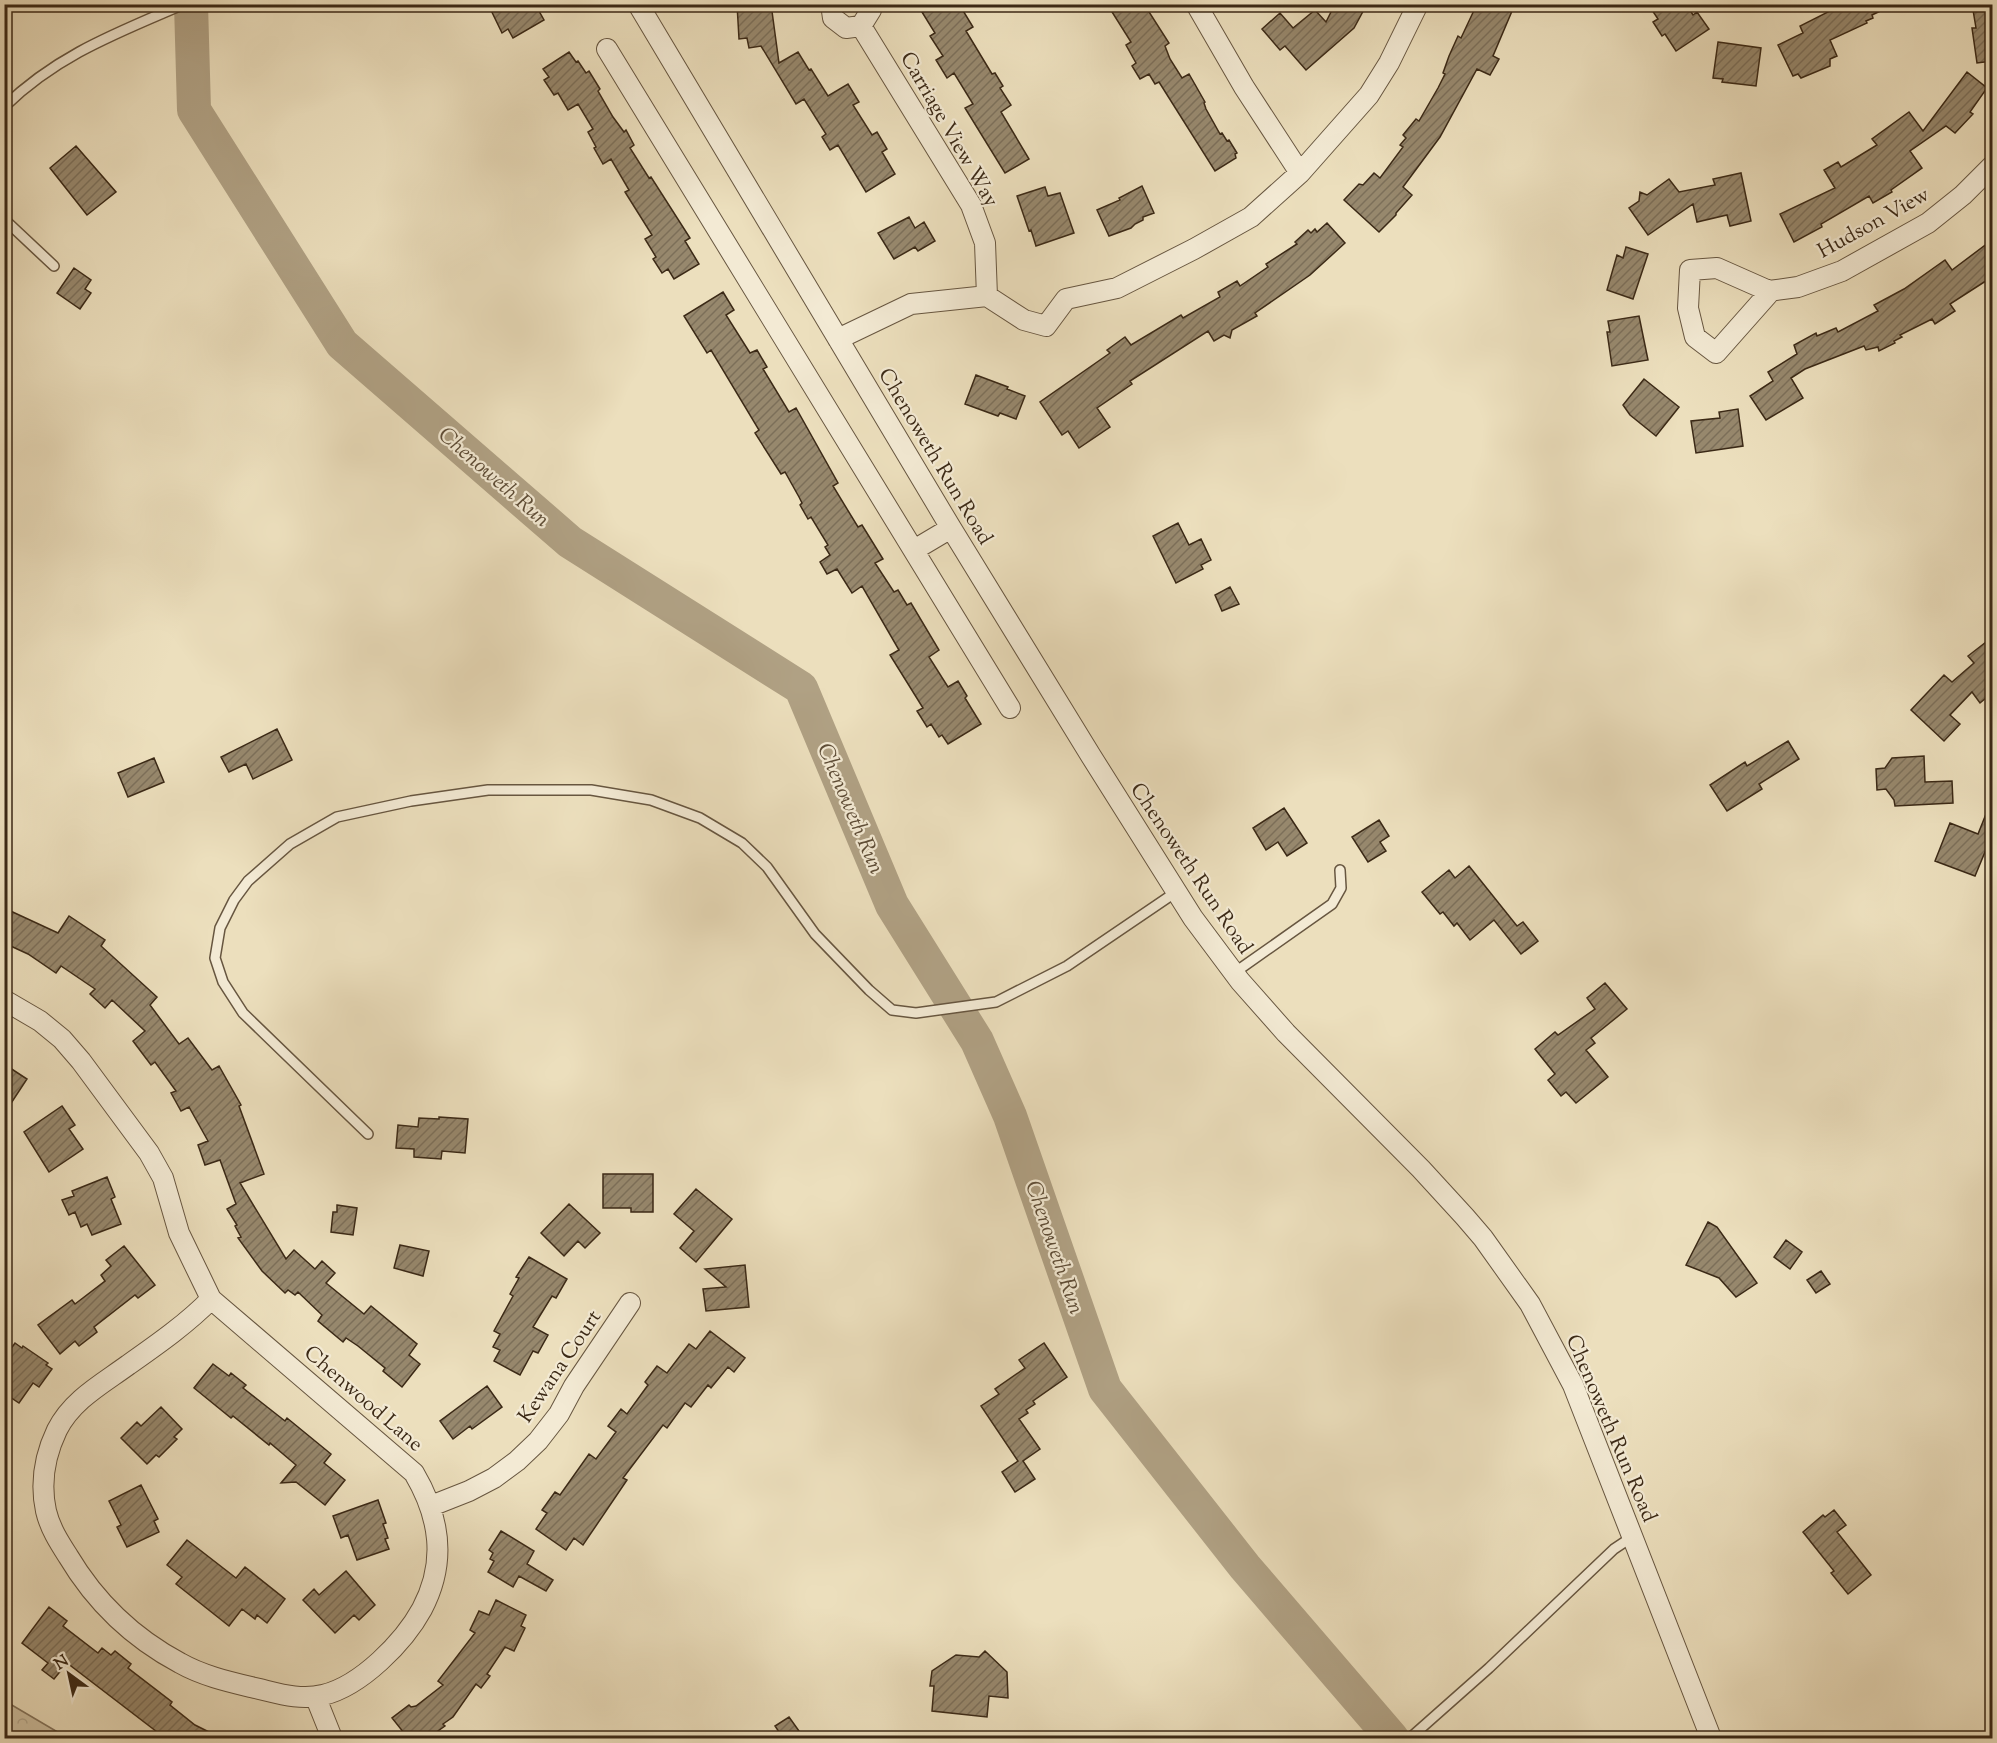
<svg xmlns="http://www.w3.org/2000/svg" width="1997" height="1743" font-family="'Sorts Mill Goudy',serif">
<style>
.forest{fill:url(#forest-crowns);stroke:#84745c;stroke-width:1.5}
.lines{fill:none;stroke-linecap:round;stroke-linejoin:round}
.river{stroke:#b0a184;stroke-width:34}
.building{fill:url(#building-hatch);stroke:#3b2916;stroke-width:1.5}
.service-casing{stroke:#675640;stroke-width:12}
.minor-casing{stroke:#675640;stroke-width:22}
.service{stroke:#f3ead4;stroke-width:9}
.minor{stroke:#f3ead4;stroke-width:20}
.labels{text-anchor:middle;stroke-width:4.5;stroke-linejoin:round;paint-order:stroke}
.street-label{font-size:21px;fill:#3b2916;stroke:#f3ead4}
.water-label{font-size:22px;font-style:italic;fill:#5e4d37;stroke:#f3ead4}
</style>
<defs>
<pattern id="forest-crowns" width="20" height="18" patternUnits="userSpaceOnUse" patternTransform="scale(1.5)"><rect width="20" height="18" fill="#cec0a1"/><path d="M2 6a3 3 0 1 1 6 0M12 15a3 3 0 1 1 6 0" fill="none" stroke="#b2a58a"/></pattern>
<pattern id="building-hatch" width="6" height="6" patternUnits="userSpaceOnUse" patternTransform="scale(1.5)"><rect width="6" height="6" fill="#97886d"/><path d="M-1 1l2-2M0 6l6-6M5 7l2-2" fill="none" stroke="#7c6f59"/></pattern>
</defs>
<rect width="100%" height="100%" fill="#ecdfbd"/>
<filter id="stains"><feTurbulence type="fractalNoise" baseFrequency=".00333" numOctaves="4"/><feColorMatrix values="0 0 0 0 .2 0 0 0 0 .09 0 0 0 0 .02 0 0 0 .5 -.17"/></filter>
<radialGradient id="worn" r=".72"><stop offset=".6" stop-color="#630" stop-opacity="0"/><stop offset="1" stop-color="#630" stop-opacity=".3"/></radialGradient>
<path class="forest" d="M5,1701l61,36 2,1h-63z"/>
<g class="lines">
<path class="river" d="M191,4l3,106 148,234 228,198 231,146 91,217 85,136 33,75 95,273 140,178 147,171"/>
</g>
<path class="building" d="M488,4h47l9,16 -31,18 -5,-9 -6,4z
M737,4h34l8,59 19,-11 11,18 2,-1 17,27 20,-12 11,18 -6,3 19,30 5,-3 10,17 -5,3 13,22 -29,18 -28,-47 -8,5 -8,-13 4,-3 -22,-35 -8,5 -35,-58 -12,2 -2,-10 -8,1z
M917,4h42l14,23 -7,4 26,43 3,-1 8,13 -3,2 11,17 -10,7 28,47 -24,14 -40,-65 8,-4 -19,-31 -7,5 -11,-18 7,-4 -13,-20 5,-3z
M1107,4h37l25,39 -4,3 5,13 12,19 7,-4 16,28 -1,1 2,6 14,25 2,-1 5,8 2,-1 8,13 -2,1 1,4 -21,13 -56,-89 -4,2 -6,-10 -9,5 -8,-13 4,-3 -10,-18 5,-3z
M1335,4h32l-13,24 -48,42 -21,-24 -5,4 -18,-21 18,-16 13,15 22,-18 11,12z
M1477,4h38l-22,52 6,3 -9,16 -13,-6 -37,68 -37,50 9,8 -16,18v2l-17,17 -35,-32 15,-16 4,1 11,-12 6,5 23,-31 -3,-2 6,-7 -3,-3 13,-16 3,2 19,-33 7,-14 -2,-1 6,-17 9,-20 3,2z
M1648,4h38l7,11 4,-3 12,17 -33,22 -11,-17 -3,2 -9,-14 5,-3z
M1827,4h68l-23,11 1,3 -7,3 1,2 -37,17 7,16 -7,3v7l-29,12 -3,-4 -5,2 -15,-31 25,-12 -3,-7 30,-15z
M1992,8v53l-15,2 -5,-35h4l-3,-18z
M1718,42l43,6 -5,38 -34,-4 1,-3 -10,-1z
M569,52l7,10 2,-1 8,12 3,-2 11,18 -2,2 15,26 11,15 2,-2 8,15 -4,3 19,30 2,-1 39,61 -5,3 14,23 -25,15 -6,-10 -6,4 -9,-14 3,-2 -11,-18 7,-4 -27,-43 4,-2 -18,-31 -8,5 -9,-16 2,-1 -8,-15 5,-3 -15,-25 -10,6 -10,-17 -4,2 -10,-15 5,-3 -6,-8z
M1967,72l20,16 -17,24 3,2 -18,19 -9,-7 -36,25 12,17 -31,22 1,2 -19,11 -4,-7 -48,28 1,3 -28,15 -14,-28 55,-26 -11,-18 14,-8 3,5 36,-22 -5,-6 37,-27 14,19z
M76,146l40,46 -29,23 -37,-47z
M1741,173l10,48 -21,5 -3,-11 -30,7 -4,-18 -45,31 -19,-27 10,-7 1,-9 7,3 22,-16 10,13 36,-7 -2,-6z
M1142,186l12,27 -11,4v3l-8,4 -4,4 -22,8 -12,-26 23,-10 -1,-2z
M1045,187l3,9 12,-3 14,40 -38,13 -5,-16 -2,1 -12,-35z
M909,217l6,11 9,-6 11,19 -17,10 -3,-4 -21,12 -16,-26z
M1327,223l18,20 -35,32 -55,38 2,3 -25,14 -2,8 -6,-3 -10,6 -6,-10 -78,50 2,3 -35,24 13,19 -31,21 -11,-17 -6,4 -22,-33 70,-49 -3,-3 18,-13 6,8 50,-30 2,3 37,-21 -2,-5 19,-11 3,5 28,-19 -2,-3 31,-20 -2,-2 13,-12 3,3 4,-4 2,3z
M1992,240v37l-42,27 5,7 -20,13 -3,-5 -32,16 2,2 -8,4 1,2 -16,8 -1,-4 -12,3 -2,-4 -59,23 -14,9 12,20 -37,22 -16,-24 23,-15 -5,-9 29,-18 -3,-9 22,-12 1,3 19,-8 2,4 40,-21 -4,-6 30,-16 41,-29 7,10z
M1626,247l22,7 -15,45 -26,-9 10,-35 6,3z
M74,268l17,12 -6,9 6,4 -11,16 -23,-16z
M723,292l11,18 -8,5 24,38 7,-3 10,17 -4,2 26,43 7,-4 42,75 -5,3 25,41 4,-2 21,34 -8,4 19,29 4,-2 9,15 4,-2 28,47 -10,7 19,30 10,-6 9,15 -2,2 16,26 -33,20 -6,-9 -3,2 -8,-13 -4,3 -10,-16 6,-3 -33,-53 9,-5 -37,-64 -10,7 -15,-24 -10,5 -7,-12 10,-7 -5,-8 3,-2 -17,-28 -3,2 -8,-14 2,-2 -3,-6 -14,-25 -4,2 -26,-41 4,-3 -48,-80 -4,3 -23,-37z
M1639,316l9,44 -36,6 -5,-34h3l-2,-11z
M976,375l32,12 -1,2 18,7 -9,23 -16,-6 -2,3 -33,-12z
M1644,379l35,28 -23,29 -26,-21 -7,-10z
M1738,409l5,37 -47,7 -5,-32 29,-3 -1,-6z
M1178,523l11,22 12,-6 10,21 -10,5 2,4 -27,14 -23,-47z
M1230,587l9,17 -17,7 -7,-16z
M1986,642l6,9v42l-12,10 -8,-11 -22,23 10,9 -16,17 -33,-31 33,-35 8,7 22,-19 -6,-7z
M277,729l15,31 -39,19 -7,-15 -17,8 -8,-15z
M1788,741l11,18 -40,25 3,5 -35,22 -17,-26 35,-23 2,4z
M1924,756l1,26 27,-1 1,22 -58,3 -1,-6 -8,-11 -9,1 -1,-21 9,-1 7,-10z
M154,758l10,24 -36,15 -10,-24z
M1992,799v56l-7,-3 -10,24 -40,-15 15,-38 28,11z
M1284,808l23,35 -20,13 -9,-14 -12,8 -13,-22z
M1379,820l10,16 -9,6 6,9 -18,11 -16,-25z
M1469,866l48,60 6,-4 15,19 -17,13 -27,-34 -24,20 -13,-17 -3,3 -11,-14 -3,2 -18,-22 27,-22 6,8z
M4,908l54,25 11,-17 36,24 -4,6 56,51 -7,8 29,39 9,-6 24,32 7,-4 22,39 -2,1 25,68 -24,9 46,76 8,-9 21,19 7,-8 13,12 -9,10 38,31 7,-8 46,38 -8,11 11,9 -18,23 -19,-16 2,-3 -27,-22 -12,-8 -3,4 -25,-21 4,-6 -24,-23 -3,3 -7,-5 -3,3 -23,-22 -24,-33 3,-1 -6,-11 2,-1 -10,-16 9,-5 -16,-44 -15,5 -7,-20 10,-4 -19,-34 -8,4 -10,-18 5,-2 -21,-29 -4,3 -18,-24 12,-10 -33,-31 -7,8 -15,-14 5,-5 -34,-23 -5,7 -28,-19 -24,-11z
M1605,983l22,26 -36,29 4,5 -9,7 22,27 -32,26 -10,-11 -5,4 -13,-16 7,-6 -20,-25 20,-17 3,3 37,-26 -8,-11z
M4,1064l23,15 -23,35z
M62,1106l13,19 -6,4 14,20 -34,23 -25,-40z
M439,1117l29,2 -3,34 -23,-2 -1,8 -27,-2v-8l-18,-1 2,-23 20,2 1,-9 20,1z
M603,1174h50v38h-22v-4h-28z
M107,1177l8,20 -4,2 10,25 -29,11 -5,-11 -6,3 -6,-15 -6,3 -7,-15 12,-4 -2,-5z
M696,1189l36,30 -36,43 -16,-14 14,-17 -20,-17z
M569,1204l31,29 -15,15 -7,-7 -14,15 -23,-23z
M337,1205l20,3 -4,27 -22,-3 2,-20h4z
M1708,1222l9,5 40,56 -21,14 -17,-19 -33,-13z
M1786,1240l16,12 -12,17 -16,-12z
M400,1245l29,6 -6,25 -29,-8z
M124,1246l31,39 -17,13 -3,-3 -41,32 3,5 -18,14 -4,-5 -15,13 -22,-29 34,-25 3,4 30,-23 -4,-6 10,-9 -5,-6z
M529,1257l38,22 -11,19 -4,-2 -19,31 15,8 -10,18 -5,-2 -13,24 -26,-14 6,-11 -7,-3 7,-13 -6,-3 19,-35 -3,-2 9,-16 -3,-1z
M745,1265l4,42 -43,4 -3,-22 23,-2 -21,-18z
M1821,1271l9,13 -14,9 -9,-13z
M710,1331l35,27 -11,14 -6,-5 -17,21 -3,-3 -17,22 -6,-4 -18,25 -4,-3 -40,53 4,2 -44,65 -9,-7 -8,12 -30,-21 11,-16 -5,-3 13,-18 5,3 29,-41 7,5 20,-27 -8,-6 13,-17 6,5 21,-29 -3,-3 12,-16 10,7 22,-29 7,5z
M15,1343l7,5 1,-2 25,17 -2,2 6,4 -13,18 -6,-4 -14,20 -15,-10v-35z
M1044,1343l23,34 -34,24 2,3 -9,6 2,3 -9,6 21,30 -17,12 12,18 -20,13 -13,-20 16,-11 -37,-55 18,-12 -4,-5 30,-21 -6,-8z
M213,1364l16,12 2,-3 15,12 -3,3 42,33 2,-3 44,36 -7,9 21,17 -20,25 -29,-23 -15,1 15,-18 -26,-22 -1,2 -36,-29 -2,2 -37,-30z
M487,1386l15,21 -30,22 -2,-3 -17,13 -13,-18z
M161,1407l21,22 -8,8 3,2 -18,18 -3,-2 -9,9 -26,-26 16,-16 4,4z
M141,1485l17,34 -4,2 5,11 -32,15 -10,-20 4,-2 -12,-24z
M378,1500l8,23 -3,1 5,14 -3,1 4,10 -32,11 -9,-25 -7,3 -8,-22z
M1834,1510l12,15 -9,7 34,43 -23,19 -17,-21 3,-2 -31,-39 20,-17 2,2z
M501,1531l33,20 -7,13 26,16 -7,11 -27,-15 -6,11 -25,-15 6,-11 -4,-2 3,-6 -4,-3z
M187,1540l49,38 9,-11 40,32 -18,24 -10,-8 -2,4 -13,-10 -13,17 -53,-42 6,-7 -15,-12z
M346,1571l29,34 -16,15 -5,-5 -19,18 -32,-33 11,-11 5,6z
M496,1600l30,15 -5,11 4,2 -11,23 -9,-4 -18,27 3,2 -9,12 -5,-4 -23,33 -10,7 2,2 -17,12h-20l-16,-20 17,-13 2,2 5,-1 27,-21 -5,-4 37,-48 -5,-3 9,-19 10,4z
M49,1607l18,14 -4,5 35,27 4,-5 9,7 4,-4 16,13 -3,4 44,34 -2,3 25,20 26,13h-56l-98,-75 -13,16 -12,-9 6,-7 -26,-20z
M985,1651l22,21 1,26 -19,-2 -2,21 -55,-6 2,-25h-4l2,-15 24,-16 23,2z
M789,1717l15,21h-21l-8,-12z"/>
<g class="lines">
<g class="service-casing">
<path id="service" d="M4,107c53,-52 113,-74 180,-103
M4,219l50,47
M1234,973l98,-69 9,-16 -1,-18
M368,1134l-125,-121 -20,-31 -8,-24 5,-30 14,-28 14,-19 42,-37 47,-27 74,-16 77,-11h103l60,10 49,18 42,25 25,24 48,67 54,56 23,20 24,3 80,-11 71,-36 109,-74
M1410,1738l79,-70 125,-119 18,-12"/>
</g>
<g class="minor-casing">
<path id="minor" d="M638,4l313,524 140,228 102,162 47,63 46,52 135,136 44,48 18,21 47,66 43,81 138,353
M831,4l2,14 13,10 15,-2 10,-16 -2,-6
M1196,4l48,83 56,86
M861,26l110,179 14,38 2,53
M607,49l403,659
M1770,292l-54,61 -21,-16 -7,-29 2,-38 27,-2 52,23 29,-4 44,-16 86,-48 35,-28 29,-29
M838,339l73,-35 76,-8 37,24 22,6 20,-27 51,-11 77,-39 57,-32 49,-44 69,-78 20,-32 29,-59
M914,550l37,-22
M4,1000l36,21 22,18 19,22 68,92 14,25 16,55 32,66 203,174c26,44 33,89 8,136 -18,33 -61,77 -99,86 -23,6 -46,-2 -68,-7 -25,-6 -52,-12 -75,-25 -47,-25 -84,-60 -112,-107 -9,-14 -18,-28 -22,-45 -6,-28 -1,-56 11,-81 15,-30 45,-46 71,-65 27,-19 60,-42 83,-66
M431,1506l38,-15 25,-13 23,-17 21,-20 21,-27 15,-28 56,-83
M321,1696l-3,7 14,35"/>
</g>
<use href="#service" class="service"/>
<use href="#minor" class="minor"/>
</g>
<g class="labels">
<g class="street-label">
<text transform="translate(950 129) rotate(60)" y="7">Carriage View Way</text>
<text transform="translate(1873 222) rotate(-29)" y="7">Hudson View</text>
<text transform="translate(936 456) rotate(59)" y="7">Chenoweth Run Road</text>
<text transform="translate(1192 868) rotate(56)" y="7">Chenoweth Run Road</text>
<text transform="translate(559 1366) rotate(-56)" y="7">Kewana Court</text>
<text transform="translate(364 1398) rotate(41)" y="7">Chenwood Lane</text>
<text transform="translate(1612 1428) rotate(67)" y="7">Chenoweth Run Road</text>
</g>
<g class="water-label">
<text transform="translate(495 476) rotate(41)" y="8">Chenoweth Run</text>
<text transform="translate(852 808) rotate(67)" y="8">Chenoweth Run</text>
<text transform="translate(1056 1247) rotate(71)" y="8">Chenoweth Run</text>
</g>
</g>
<rect width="1997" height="1743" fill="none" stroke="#ecdfbd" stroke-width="24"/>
<rect x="6" y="6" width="1985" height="1731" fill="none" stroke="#3b2916" stroke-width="3"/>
<rect x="12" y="12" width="1973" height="1719" fill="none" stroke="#3b2916" stroke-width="1.5"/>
<g transform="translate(69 1674) rotate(327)" stroke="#f3ead4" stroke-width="4.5" paint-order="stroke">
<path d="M0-4.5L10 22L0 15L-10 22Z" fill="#3b2916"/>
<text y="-9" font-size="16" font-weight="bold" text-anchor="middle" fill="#3b2916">N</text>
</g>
<rect width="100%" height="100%" filter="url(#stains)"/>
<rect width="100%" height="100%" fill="url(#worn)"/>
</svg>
